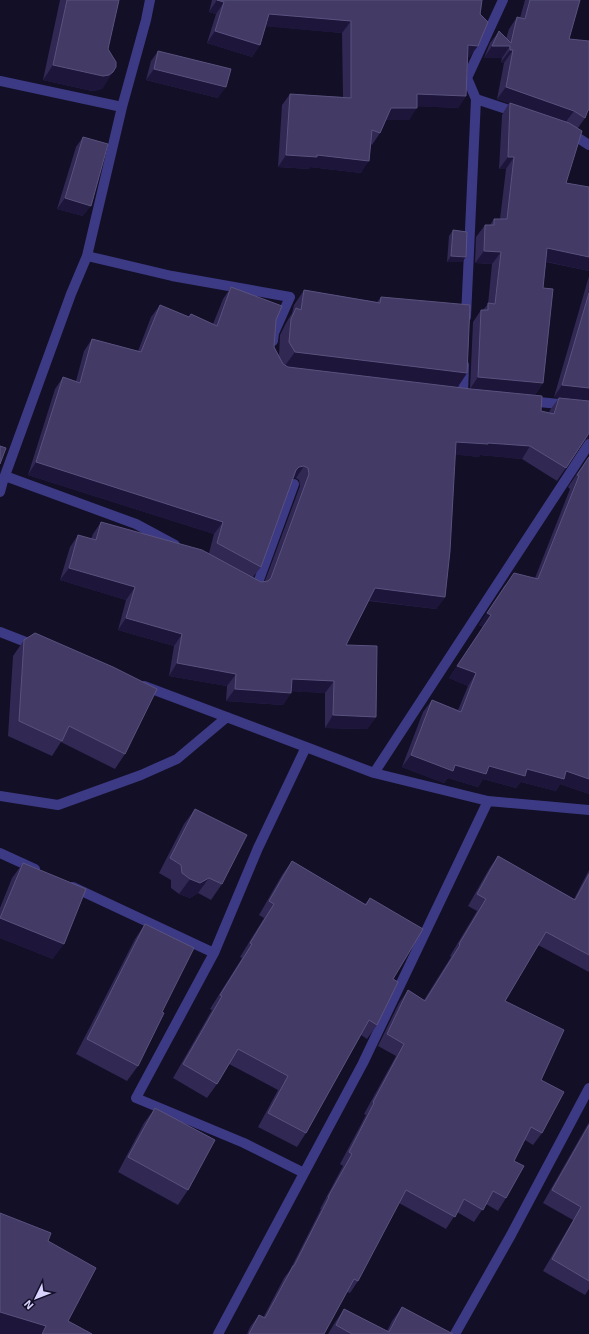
<svg xmlns="http://www.w3.org/2000/svg" width="589" height="1334" font-family="'Exo 2',sans-serif">
<style>
.lines{fill:none;stroke-linecap:round;stroke-linejoin:round}
.minor{stroke:#3d3a85;stroke-width:10}
.wall{fill:#312854;fill-rule:evenodd}
.shaded-wall{fill:#1d163a}
.building{fill:#433a66;stroke:#5a527e}
</style>
<rect width="100%" height="100%" fill="#130f26"/>
<g class="lines">
<path class="minor" d="M503,0l-36,78 9,21 42,14
M0,81l122,26
M569,132l20,13
M87,256l85,20 118,21 -16,36 -1,8
M466,317l10,-218
M463,395l1,-30
M529,401l60,6
M5,476l131,48 39,21
M0,492l3,-11 68,-187 16,-38 35,-149 24,-87 4,-20
M251,585l5,3 38,-104
M0,632l36,14
M144,686l162,61 -48,101 -44,105 -78,145 108,45 60,30
M306,747l68,26 114,28 101,9
M374,773l215,-329
M0,796l58,9 83,-30 36,-16 50,-42
M0,853l35,16
M73,887l141,66
M218,1334l145,-271 125,-262
M455,1334l56,-99 78,-147"/>
</g>
<path class="wall" d="M60,0h59l-11,49 -5,39 -5,2 -6,1 -49,-11z
M212,0h270l-4,46 -9,11h-1l-2,39 -8,12 -41,-2 -8,14h-23l-6,13 -8,12 -1,-1 -10,29 -51,-6 -1,2 -31,-2 4,-62 8,-11 53,3 -1,-64 -76,-7 -6,19 -8,12 -45,-14 9,-29 -7,-2z
M525,0h55l-11,39 18,75 -2,4 -7,10 -12,55 23,4v84l-43,-9 -3,26v95l-8,12 -65,-6 3,-67 8,-12h2l5,-6 4,-40 -17,-1 1,-26 9,-12h5l4,-6h6l6,-50h-7l3,-54 7,-12 -12,-4 7,-36 -3,-1 1,-4h-18l6,-15 9,-12 7,8 3,-10 8,-12 3,1z
M158,51l60,47 -72,-18 5,-19z
M83,137v79l-26,-7 19,-62z
M453,230l9,32h-15l2,-26z
M589,276v125l-35,-4z
M231,287l45,33 -2,27 5,9 1,-21 6,-12 6,-10 2,-8 10,-15 73,12 4,-5 86,76 -10,15 84,23 8,2 1,-3 9,-12 30,40 -4,2 -28,41 -35,-22 -42,-4 -1,2 -24,-3 -10,143 -9,12 -67,-8 -23,44 30,72 -9,12 -42,-1v-35l-33,-2 -9,14 -57,-4 1,-15 -58,-10 5,-30 -56,-16 8,-30 -66,-20 10,-33 8,-12 13,4 2,-5 8,-12 108,31 5,-19 -186,-59 27,-86 8,-12 13,4 8,-30 8,-12 46,12 13,-34 9,-12 29,12 2,-3 22,10 10,-25zM293,478h3l3,2 1,6 -35,95 -4,1 -8,-5 8,-10z
M589,456v338l-29,-10 -4,7 -35,-9 -5,6 -33,-9 -5,8 -30,-9 -4,5 -42,-16 21,-55 9,-12 26,10 10,-24 -19,-8 34,-51 -4,-2 26,-40 30,-7 35,-89 -2,-2z
M24,640l101,114 -10,15 -54,-27 -9,14 -44,-20 5,-80z
M195,809l27,75 -11,16 -13,-7 -8,5 -11,-4 -8,-6v-8l-12,-7 25,-49z
M498,856l76,43 15,-29v102l-51,-27 -33,56 36,79 1,53 -9,12 -8,-5 -11,21 -8,37 -8,13 -12,-7 -12,18 -17,-10 -11,17 -47,-26 -41,78 -8,12 -3,-1 -23,42h-77l3,-7 9,-12 4,3 21,-40 6,-8 31,-61h-1l23,-43 -3,-2 26,-49 -2,-1 32,-58 -18,-10 21,-43 9,-13 16,10 27,-43 -1,-1 27,-45 -9,-5 21,-37z
M292,861l73,43 5,-6 23,81 -16,46 -10,14 -6,-4 -55,98 -9,14 -39,-20 20,-37 -49,-26 -12,20 -10,14 -34,-20 39,-68 -2,-1 32,-51 -2,-1 24,-39 -5,-3 23,-40z
M23,863l30,96 -53,-21v-30l12,-30z
M145,924l17,88 -24,54 -11,15 -51,-27 59,-115z
M155,1108l33,82 -10,15 -60,-33 26,-49z
M589,1122v167l-4,6 -42,-24 30,-51 -30,-17z
M402,1307l51,27h-125l6,-10 10,-15 43,22 5,-10z"/>
<path class="shaded-wall" d="M217,0l7,2 -8,12 -7,-2z
M269,14l82,7 -9,12 -81,-7z
M215,31l45,14 -8,12 -45,-14z
M468,45l10,1 -9,11h-9z
M492,46h18l-8,12h-18z
M510,50h3l-9,13 -3,-1z
M53,65l60,7 -10,16 -5,2 -6,1 -49,-11z
M154,69l72,18 -8,11 -72,-18z
M506,87l68,24 -9,12 -55,-20h-1l-12,-4z
M417,94l49,2 -8,12 -49,-2z
M391,108h26l-8,12h-26z
M286,155h31l52,6 -8,12 -51,-6 -1,2 -31,-2z
M508,157h6l-8,12h-7z
M65,198l26,8 -8,10 -26,-7z
M547,248l42,9v14l-50,-11z
M484,251l17,1 -9,12 -17,-1z
M451,256l15,1 -4,5h-15z
M295,352l172,21 -10,15 -173,-21z
M478,377l65,6 -8,12 -65,-6z
M562,385l27,3v13l-35,-4z
M589,433v5l-5,2z
M456,442l32,1 42,3 -8,13 -42,-4 -1,2 -32,-3z
M36,462l187,60 -9,12 -186,-59z
M304,466l-8,12 -6,1 9,-12z
M69,568l66,19 -9,13 -66,-20z
M375,588l70,9 -9,12 -70,-9z
M487,613l4,2 -8,12 -4,-2z
M126,618l56,16 -8,12 -56,-16z
M177,663l59,11 -9,12 -58,-10z
M457,666l19,7 -8,13 -19,-8z
M292,679l42,2 -9,12 -41,-2z
M235,689l56,4 -8,12 -57,-4z
M333,715l43,2 -9,12 -42,-1z
M411,755l44,10 34,1 77,5 23,8v15l-29,-10 -4,7 -35,-9 -5,6 -33,-9 -5,8 -30,-9 -4,5 -42,-16z
M209,878l-11,15 -8,5 -11,-4 11,-15z
M0,918l64,26 -11,15 -53,-21z
M0,1312l46,14 -5,8h-41z"/>
<path class="building" d="M67,0h52l-11,49 8,13v5l-3,5 -4,3 -6,1 -50,-11z
M217,0h265l-2,14 8,8 -10,24 -10,-1 -2,51 -49,-2v14h-26l-11,25 -8,-3 -3,31 -52,-6v2l-31,-2 4,-61 61,4v-77l-82,-7 -9,31 -45,-14 9,-29z
M530,0h50l-11,39 20,2v69h-1l-3,8 -11,-7 -68,-24 7,-37h-3v-4h-18l7,-15 12,12 6,-26 8,2z
M158,51l73,18 -5,18 -72,-18z
M510,103l59,20 13,8 -16,52 23,4v70l-42,-9 -4,40 10,1 -10,94 -65,-6 3,-67h7v-7l7,1 6,-52 -17,-1 1,-26h9v-6h13l7,-62h-6z
M83,137l25,7 -17,62 -26,-8z
M453,230l14,2 -1,25 -15,-1z
M231,287l51,19 -6,14 -2,27 9,17 5,3 183,22 71,7 -1,15 13,3 5,-16 30,3v32l-23,35 -36,-22 -42,-3v1l-32,-2 -6,109 -5,46 -70,-9 -29,57 31,1 -1,71 -43,-2 1,-34 -42,-2 -1,14 -56,-4 1,-15 -59,-11 5,-29 -56,-16 9,-31 -66,-19 9,-33 18,5 5,-18 101,28 59,32 7,-1 3,-3 38,-104 -1,-6 -4,-2 -5,1 -3,3 -35,97 -44,-24 6,-21 -187,-60 27,-85 17,6 12,-44 49,13 19,-47 29,12 2,-3 26,12z
M304,290l76,13 1,-6 89,8 -3,68 -172,-21 -6,-10 2,-23 5,-11 5,2z
M589,293v95l-27,-3z
M0,446l6,2 -6,16z
M589,457v322l-23,-8 -2,8 -37,-10 -2,7 -36,-10 -3,8 -31,-9 -2,6 -42,-16 21,-55 29,12 15,-39 -19,-7 34,-51 -4,-2 27,-40 24,6 41,-103 -2,-1z
M35,633l78,34 44,22 -32,65 -56,-28 -7,15 -43,-20 5,-81z
M195,809l52,26 -25,49 -13,-6 -9,5 -10,-4 -8,-6 -1,-8 -11,-7z
M498,856l77,44 14,-26v81l-43,-23 -41,69 59,29 -23,50 23,12 -22,41 -11,-6 -17,34 10,5 -18,32 -13,-7 -10,19 -19,-11 -9,18 -49,-27 -48,91 -4,-2 -30,55h-75l10,-19 6,3 28,-52h1l35,-69h-1l24,-43 -3,-2 25,-49 -1,-1 31,-58 -17,-10 21,-44 17,11 35,-56 -1,-1 27,-45 -9,-5z
M292,861l74,44 4,-7 53,31 -30,50 5,3 -21,43 -8,-5 -63,113 -38,-20 20,-37 -50,-27 -21,35 -34,-20 39,-68 -2,-1 32,-51 -2,-1 24,-39 -5,-3z
M23,863l63,26 -22,55 -64,-26z
M145,924l49,24 -32,64 2,1 -26,53 -51,-27z
M155,1108l60,32 -27,50 -60,-33z
M589,1125v156l-37,-22 29,-52 -29,-17z
M0,1213l51,20 -3,8 48,27 -28,53 24,13h-50l4,-8 -46,-14z
M402,1307l51,27h-101l-16,-9 8,-16 45,23z"/>
<g transform="translate(36 1298) rotate(227)" stroke="#130f26" stroke-width="3" paint-order="stroke">
<path d="M0-3L7 15L0 10L-7 15Z" fill="#d9d4ff"/>
<text y="-6" font-size="11" font-weight="bold" text-anchor="middle" fill="#d9d4ff">N</text>
</g>
</svg>
